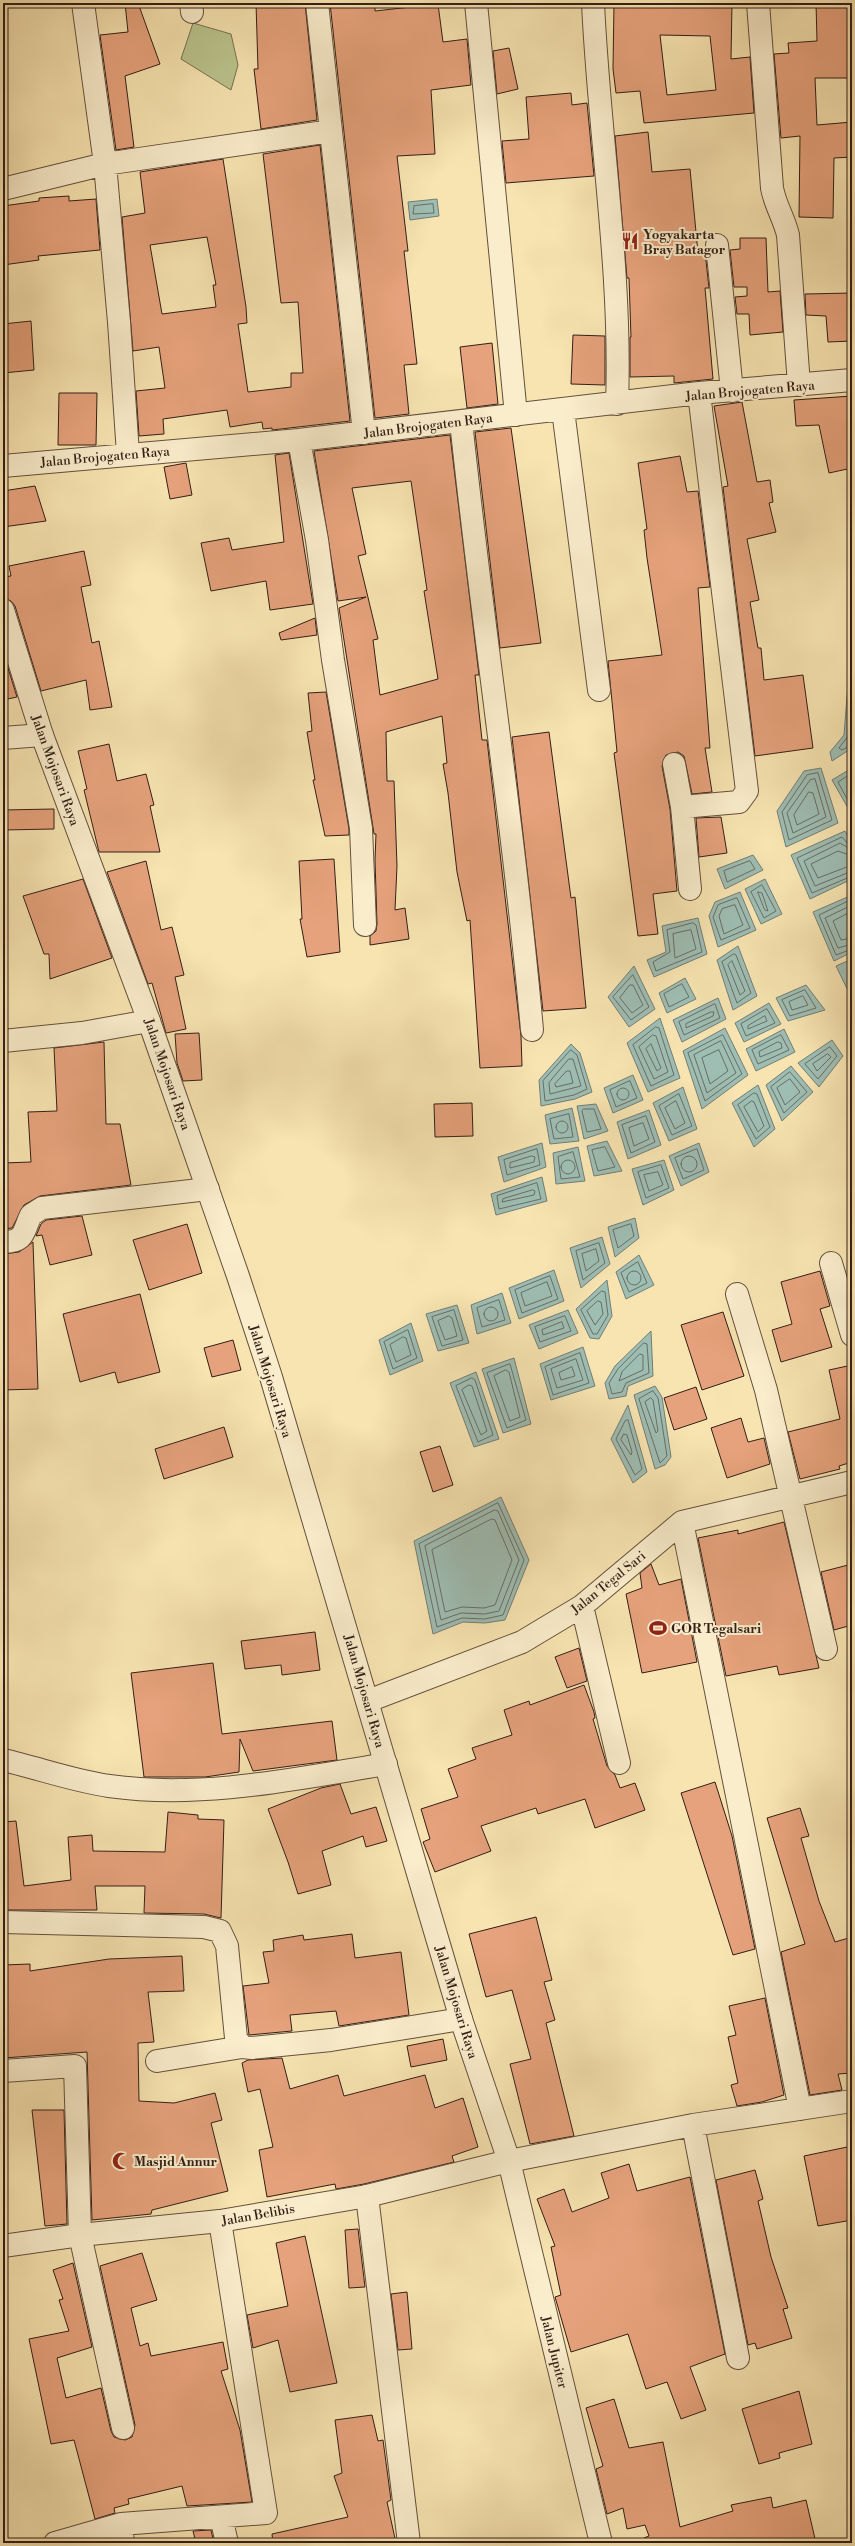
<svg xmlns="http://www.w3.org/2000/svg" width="855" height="2546" font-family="'Libre Bodoni',serif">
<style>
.green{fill:#bbc48d;stroke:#777152}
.water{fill:#9ebdb3;stroke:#737d74}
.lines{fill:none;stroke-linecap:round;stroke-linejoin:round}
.shore{stroke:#686e64;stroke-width:1}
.building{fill:#e6a27c;stroke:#331e16;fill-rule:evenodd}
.minor-casing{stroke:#64503d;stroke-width:24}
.tertiary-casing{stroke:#64503d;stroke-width:24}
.minor{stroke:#faedcc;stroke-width:22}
.tertiary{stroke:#faedcc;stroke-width:22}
.labels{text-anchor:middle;stroke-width:4;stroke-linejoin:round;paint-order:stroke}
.poi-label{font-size:13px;font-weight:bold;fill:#331e16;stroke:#faedcc;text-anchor:start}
.street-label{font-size:13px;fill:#331e16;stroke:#faedcc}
</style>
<rect width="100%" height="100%" fill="#f7e4b1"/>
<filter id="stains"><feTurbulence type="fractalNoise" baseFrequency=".005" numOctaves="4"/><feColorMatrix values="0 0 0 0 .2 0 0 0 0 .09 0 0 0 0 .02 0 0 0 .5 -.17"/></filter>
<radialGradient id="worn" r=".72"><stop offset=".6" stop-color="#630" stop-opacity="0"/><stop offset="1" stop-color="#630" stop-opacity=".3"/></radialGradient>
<path class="green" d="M193,23l38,11 7,31 -7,25 -50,-31z"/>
<path class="water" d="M437,199l2,17 -29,4 -2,-18z
M848,684l4,8v56l-20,13 -2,-9 14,-17z
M821,768l17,55 -52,24 -9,-36 27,-40z
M852,768v47l-20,-35z
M845,831l7,13v35l-42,20 -19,-44z
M753,855l10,15 -38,19 -8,-20z
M765,879l17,35 -21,10 -16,-35z
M740,892l16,38 -38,17 -9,-31 6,-14z
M852,895v57l-18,9 -21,-49z
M698,918l9,36 -53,23 -7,-17 19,-8 -4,-26z
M738,946l19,50 -24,14 -16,-50z
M852,959v40l-16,-33z
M634,966l21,43 -26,18 -21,-30z
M685,978l11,21 -29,14 -8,-20z
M806,985l19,25 -37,11 -12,-23z
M718,998l8,21 -44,23 -9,-22z
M769,1003l12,21 -37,18 -9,-19z
M660,1018l20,60 -32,14 -21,-49z
M725,1028l23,47 -46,34 -19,-58z
M784,1029l11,23 -39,19 -10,-22z
M832,1040l11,16 -24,31 -21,-24z
M571,1044l9,9 12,39 -17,7 -34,7 -2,-26z
M791,1066l22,26 -31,29 -16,-36z
M633,1075l10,25 -30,13 -9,-25z
M758,1085l17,44 -21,18 -22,-44z
M683,1087l14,42 -28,12 -16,-38z
M596,1104l12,27 -24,8 -7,-33z
M572,1108l7,33 -29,3 -5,-29z
M649,1110l12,35 -33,14 -11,-37z
M607,1141l15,30 -28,5 -7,-30z
M542,1143l4,24 -42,15 -6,-25z
M699,1143l10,29 -28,14 -12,-30z
M578,1147l7,34 -29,3 -3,-31z
M664,1160l10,30 -31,15 -11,-36z
M542,1177l5,24 -51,14 -5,-21z
M635,1218l4,20 -24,19 -7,-30z
M602,1237l8,27 -29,24 -11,-40z
M639,1255l15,30 -28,14 -10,-27z
M554,1270l10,31 -45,18 -10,-31z
M607,1280l5,36 -13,23 -9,-1 -14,-29z
M502,1293l9,30 -34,11 -6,-29z
M457,1305l12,38 -31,8 -12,-37z
M568,1310l10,23 -39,16 -10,-24z
M411,1323l12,38 -33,14 -11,-35z
M651,1331l2,45 -25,10 -2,10 -17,3 -4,-16 10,-17z
M583,1347l12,39 -44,14 -11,-36z
M514,1358l17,66 -28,9 -21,-64z
M476,1372l23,67 -25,8 -24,-64z
M655,1386l7,11 9,60 -6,8 -10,4 -21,-74z
M628,1405l19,67 -14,11 -22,-44z
M501,1497l28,63 -24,60 -20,3 -22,-1 -30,12 -19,-93z"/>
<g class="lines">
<path class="shore" d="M433,204l1,9 -21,1 1,-8z
M852,693l-4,43 -9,12 3,2 10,-5
M818,773l14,47 -43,20 -7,-28 25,-37z
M852,773l-14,9 14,26
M815,779l11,38 -33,16 -6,-20 23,-33z
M809,792l4,1 6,21 -22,11 -3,-10z
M852,845l-4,-1 -6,-7 -45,21 15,35 40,-17
M852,850l-12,-7 -36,18 11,25 37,-15
M852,856l-14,-5 -27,13 7,14 34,-13
M750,861l5,8 -28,13 -3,-11z
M762,885l14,26 -12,7 -13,-26z
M758,892l4,1 6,18 -3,-1z
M737,898l13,30 -29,12 -8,-23 5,-12z
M852,899l-33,16 17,40 16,-6
M735,905l8,20 -19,9 -5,-18 3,-7z
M852,905l-27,13 13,30 14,-4
M852,911l-19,10 8,19 11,-2
M693,923l3,2 6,27 -46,19 -3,-9 17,-10 -3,-22z
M691,930l5,19 -21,9 -2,-24z
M734,954l2,1 15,38 -14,10 -15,-41z
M732,961l13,30 -5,4 -12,-30z
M633,975l16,32 -18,13 -18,-23z
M682,984l7,13 -20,10 -5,-13z
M630,985h3l10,20 -11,8 -12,-15z
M805,990l11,18 -26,8 -8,-16z
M803,996l5,9 -16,5 -3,-8z
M715,1004l5,14 -36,17 -5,-13z
M767,1009l8,14 -29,13 -5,-12z
M711,1012h3l-1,4 -27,12v-4z
M765,1016l2,5 -19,8v-3z
M656,1027l3,1 15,47 -23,11 -18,-41z
M653,1035l3,1 12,36 -14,7 -15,-32z
M723,1035l19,39 -37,27 -17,-48z
M781,1035l8,15 -31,14 -6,-14z
M721,1041l15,32 -29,20 -13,-38z
M778,1042l3,1 1,5 -22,9 -1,-5z
M651,1044l10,24 -4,3 -11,-22z
M830,1047l7,9 -19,23 -13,-15z
M571,1050l6,5 10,34 -13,6 -29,6 -2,-20z
M719,1050l9,21 -18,13 -8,-26z
M828,1054l3,3 -14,14 -4,-7z
M569,1059h4l8,27 -31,8 -1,-11z
M567,1071h3l3,12 -17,4 -1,-3z
M790,1072l17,20 -23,21 -13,-26z
M790,1079l10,13 -15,13 -8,-17z
M630,1081l7,17 -21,9 -6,-17z
M617 1094a6 6 0 1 1 12 0a6 6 0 1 1-12 0Z
M754,1093l3,1 13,33 -14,12 -18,-34z
M679,1094l13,32 -20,9 -13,-29z
M676,1101l9,22 -10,6 -10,-21z
M752,1101l2,1 10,24 -6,6 -14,-25z
M584,1109h10l7,20 -14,3 -5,-21z
M569,1114l4,23 -19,2 -4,-20z
M646,1116l9,26 -24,11 -9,-28z
M556 1127a6 6 0 1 1 12 0a6 6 0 1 1-12 0Z
M643,1123l6,16 -15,7 -5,-18z
M605,1147l10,20 -17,4 -6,-21z
M537,1149l3,16 -33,10 -3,-15z
M697,1149l7,21 -21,9 -8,-21z
M573,1152l7,25 -19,2 -3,-22z
M532,1156l3,1 -1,5 -24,6v-5z
M681 1164a8 8 0 1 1 16 0a8 8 0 1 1-16 0Z
M561 1167a7 7 0 1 1 14 0a7 7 0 1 1-14 0Z
M661,1165l8,23 -23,10 -8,-26z
M658,1172l5,13 -14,6 -5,-16z
M537,1183l4,16 -42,10 -2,-13z
M533,1190l2,1 -1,4 -32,7 1,-3z
M631,1224l3,12 -16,12 -5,-18z
M599,1243l6,20 -22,17 -7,-29z
M596,1249l3,12 -13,10 -4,-17z
M638,1262l9,21 -18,9 -8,-19z
M627 1278a7 7 0 1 1 14 0a7 7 0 1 1-14 0Z
M550,1276l8,23 -36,14 -7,-23z
M547,1282l5,14 -27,10 -4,-13z
M602,1291l3,1 3,23 -11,19h-4l-12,-24z
M499,1300l6,20 -23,7 -5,-19z
M598,1301l3,1 2,12 -8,11 -8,-14z
M484 1314a7 7 0 1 1 14 0a7 7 0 1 1-14 0Z
M454,1310l9,30 -21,6 -10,-29z
M449,1316l3,2 5,18 -12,4 -7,-19z
M565,1316l6,15 -31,11 -5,-15z
M562,1322l2,6 -21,7 -1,-5z
M408,1330l9,28 -24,11 -9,-27z
M403,1337l3,1 5,17 -15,7 -6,-17z
M644,1343l3,1 2,29 -23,10 -4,9 -10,2 -3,-11 9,-14z
M580,1353l9,30 -36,12 -8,-28z
M640,1354l3,1v15l-24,11 3,-9z
M576,1359l7,21 -26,8 -6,-19z
M510,1364l16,56 -19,8 -20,-55z
M572,1367l3,9 -14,4 -2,-7z
M506,1370l3,2 11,45 -10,4 -16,-45z
M472,1378l3,2 18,55 -15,7 -22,-56z
M469,1385l3,1 15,45 -6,4 -19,-45z
M653,1391l5,7 9,58 -7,7 -21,-64z
M651,1398l2,2 5,31 -2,2 -11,-31z
M628,1420l14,49 -7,6 -19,-36 9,-18z
M624,1434l3,1 5,17 -1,3 -10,-15z
M498,1503l26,57 -21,55 -18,4 -23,-1 -25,9 -18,-83z
M495,1510l3,1 21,49 -20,51 -14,3 -24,-1 -20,7 -16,-74z
M492,1519l3,1 17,40 -17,45 -11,3 -22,-1 -17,5 -13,-62z"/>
</g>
<path class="building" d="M125,3h13l22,61 -35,12 9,71 -18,3 -16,-115 28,-3z
M256,3h49l12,117 -56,9 -7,-60h4z
M330,3h45v8l63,-7 5,38 24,-3 4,46 -40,5 4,64 -38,2 11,95h-4l13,113 -13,1 5,49 -34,4z
M614,3h118l-1,56 19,-2 4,56 -110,10 -4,-32 -24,2 -3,-24zM660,35l50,1 6,54 -49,5z
M816,3h36v75h-37l2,47 35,-3v35l-18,1 -1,60 -34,-1 1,-81 -19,2 -7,-84 15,-1 -1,-10 29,-2z
M509,48l9,41 -21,5 -4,-43z
M571,93l1,12 15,-2 7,73 -88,7 -4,-42 27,-2 -3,-42z
M648,132l4,40 38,-3 8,84 7,-1 4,36h-4l8,91 -39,4v-7l-44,1v-40h1l-2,-59h-2l-12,-142z
M320,145l30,276 -78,9v-2l-9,1 -1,-7 -32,5 -3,-17 -64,9 1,15 -25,2 -3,-45 29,-3 -6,-41 -26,4 -11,-134 23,-4 -5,-41 83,-13 23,148 1,16 -9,1 10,68 43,-5v-14h12l-5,-71 -17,1 -18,-149zM207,237l9,48h-3l3,22 -54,7 -12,-69z
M69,196v5l27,-2 4,51 -62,6 1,4 -36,5v-59l36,-5v-3z
M740,238h26l2,54 12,-1 3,41 -33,3 -1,-21h-12l-2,-17 12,-1v-9h-13l-4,-37 10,-1z
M852,293v48l-24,1 -2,-26 -20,-1 -1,-21z
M31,321l3,49 -31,3v-49z
M573,335l32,1v49l-34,-1z
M492,343l6,61 -31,4 -7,-61z
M59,393h38l-1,52h-38z
M852,396v72l-23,5 -10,-48 -23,1 -2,-26z
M742,402l15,80 13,-2 3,22 -4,1 7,29 -29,7 12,61 -9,2 8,46h3l3,32 39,-5 10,73 -58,8 -32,-269 5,-1 -14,-80z
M511,428l30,215 -41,5 -25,-216z
M450,435l29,240h-4l7,65h5l34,296 1,30 -42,2 -10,-148 -3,1 -10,-49 -9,-79 -5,-29 4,-1 -5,-47 -56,16 1,49h7l3,85 -2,44 10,-2 4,31 -39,6v-9l6,-5 1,-7 -2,-64 1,-26h-2l-35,-226 27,-11 -28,4 -24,-150zM411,481l16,109 -3,1 14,88 -58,16 -7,-55 5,-1 -20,-83 8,-2 -14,-66z
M289,453l24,151 -43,6 -4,-29 -55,10 -10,-48 28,-5 3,12 52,-8 -9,-87z
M680,456l7,36 11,-1 12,96 -12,1 12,160h-5l7,44 -20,2 -8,-38 -6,-4 -12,3 -4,11 8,43 7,82 -24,3 5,40 -20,2 -24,-183 3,-1 -9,-91 54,-6 -15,-97 -3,-28 3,-1 -9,-66z
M186,463l6,32 -22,4 -6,-32z
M35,486l11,35 -43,6v-36z
M84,551l7,34 -10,2 11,56 7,-2 13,66 -22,3 -4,-30 -45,11 -26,-85 -4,-5 -8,-3v-21l8,-1 -2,-10z
M315,618l2,17 -36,5 -2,-7z
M3,652l14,45 -14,3z
M326,692l23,137v6l-24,1 -12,-56h2l-8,-48 5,-1 -4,-38z
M549,732l22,166 4,-1 11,111 -43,3 -31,-274z
M109,744l8,37 29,-7 8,31 -4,1 10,46h-61l-15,-62 3,-1 -9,-38z
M54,809v20l-51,1v-20z
M721,817l6,36 -28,4 -3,-39z
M334,859l6,93 -33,5 -7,-38h2l-3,-58z
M146,861l15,69 11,-3 12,48 -9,2 11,52 -20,4 -14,-50 -4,1 -41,-112z
M83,879l29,79 -62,21 -1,-25h-5l-21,-58z
M199,1033l3,47 -19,1 -6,-18 -2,-29z
M104,1042l2,82h14l11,61 -91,11 -16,9 -12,23 -9,1v-66l28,-1 -3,-50 29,-1 -3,-63z
M472,1103l1,33 -38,1 -1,-33z
M82,1216l10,39 -42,10 -8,-30 -6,1 5,-12 5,-4z
M187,1224l15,49 -53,17 -16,-50z
M33,1242l5,147 -35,1v-136l16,-2z
M820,1271l10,35 -10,3 12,38 -51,15 -9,-32 20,-6 -11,-42z
M140,1294l20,78 -42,11 -3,-11 -35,10 -17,-68z
M723,1312l21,64 -42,14 -21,-65z
M233,1340l8,30 -29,7 -8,-29z
M852,1365v97l-13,4 1,3 -40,10 -12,-47 52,-13 -11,-49z
M696,1387l11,32 -33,11 -10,-32z
M741,1418l7,24 16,-4 6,26 -43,14 -16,-50z
M224,1427l9,30 -69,22 -9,-30z
M440,1446l13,39 -20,7 -13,-40z
M784,1522l35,146 -40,7 -2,-9 -51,10 -28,-138 40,-8v4z
M651,1564l8,21 22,-6 16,83 -55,11 -16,-79 16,-6 -2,-15z
M852,1564v61l-18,5 -13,-58z
M315,1632l5,38 -38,5 -1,-10 -36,4 -4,-28z
M579,1648l8,33 -20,7 -12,-31z
M213,1663l9,71 110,-13 5,39 -84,11 -13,-32 -1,33 -34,5h-61l-13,-104z
M584,1685l10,27 1,6 -2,1 14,47 8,9 5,13 15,-5 10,27 -50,18 -10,-29 -47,15 -2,-6 -55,18 10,25 -56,21 -12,-30 7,-3 -9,-30 37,-12 -10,-28 28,-10 -4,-11 40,-13 -8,-25 25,-9 1,4z
M715,1782l17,54 23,113 -22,6 -52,-162z
M340,1784l11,30 25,-7 11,34 -21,6 -3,-11 -41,15 9,34 -33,9 -10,-32 -20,-53 53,-21z
M800,1808l9,28 -8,2 18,63 16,41 17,-5v136l-14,1 4,16 -32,5 -29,-143 24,-8 -38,-126z
M168,1812l30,3v4l26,1 -3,98 -17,-4 -60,-1 1,-27h-50l2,24h-94v-88l13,-1 8,65 47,-6 -3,-43 24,-2 1,16 72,1z
M536,1917l16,63 -8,2 11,38 -9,3 28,113 -44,8 -20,-80 21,-5 -19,-69 -26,7 -17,-63z
M352,1934l3,24 46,-6 8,63 -70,11 -3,-15 -46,4 2,16 -43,4 -6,-49 26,-3 -6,-31 11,-1 -1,-11 30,-5 1,5z
M182,1956l2,35 -36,1 6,50 -16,1 1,58 35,2 41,-10 7,27 -11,3 17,68 -76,19 -1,4 -59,6 -5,-168 -84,6v-93l27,-1v7l79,-12z
M765,1998l19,97 -22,7 -25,4 -6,-21 7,-2 -10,-46 8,-2 -7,-29z
M443,2039l4,21 -36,7 -4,-21z
M282,2058l8,31 48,-14 6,21 81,-21 10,33 28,-10 15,49 -26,9 2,6 -90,22 -28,5 -1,-5 -68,13 -8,-47 14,-3 -13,-58 -12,3 -6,-29 6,-3z
M32,2110h32l3,114 -22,2z
M852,2146v74l-34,6 -14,-70z
M629,2164l8,27 53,-14 35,177 -35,13 16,43 -25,9 -14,-37 -21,7 -18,-55 -57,18 -16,-55 6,-2 -10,-48 4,-1 -18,-47 27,-10 8,23 37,-14 -8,-25z
M755,2170l8,29 -5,2 13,56 17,51 -5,1 9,29 -35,11 -2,-6 -7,2 -32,-165z
M358,2229l7,58 -16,1 -4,-58z
M305,2236l32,147 -47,9 -12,-52 -25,8 -6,-33 41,-9 -12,-63z
M142,2253l15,47 -26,8 9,38 8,-3 3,13 72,-14 5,27 -7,2 19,59 12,72 -65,4 -5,-20 -54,13 1,5 -15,4 1,5 -20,6 -21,-79 -23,4 -22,-105 40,-8 -10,-31 4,-1 -10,-29 20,-7 19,84 -35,11 9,40 35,-10 10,43 3,6 11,3 7,-3 3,-12 -35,-159z
M407,2292l5,57 -14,1 -7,-56z
M799,2391l13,53 -33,9 1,5 -21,6 -17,-55z
M614,2399l15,49 34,-6 17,85 53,-16 -2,-6 40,-8 2,11 33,-8 10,43h-171l-1,-5 5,-2 -4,-11 -18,4 -4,-21 -16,6 -11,-45 7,-3 -17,-58z
M372,2415l6,26 5,-1 8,60 -4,2 9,41h-123l-1,-9 76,-17 -14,-41 8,-3 -7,-53z
M211,2530l3,13h-18l-3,-12z"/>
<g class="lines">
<g class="minor-casing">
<path id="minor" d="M83,3l22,161 226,-33
M191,3l1,9
M317,3l47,430
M476,3l40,412
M593,3c6,134 29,267 24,401
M758,3l14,185c3,17 12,30 16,47l11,150
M3,189l102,-25 14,158 9,132
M717,245l15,146
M563,410l36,280
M461,421c21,203 53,406 71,609
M299,440l18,100 16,120 28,168 4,97
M3,466l296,-26 400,-47 153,-13
M3,738l39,-3
M674,764l8,43 8,82
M682,807l57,-5 8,-11 -48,-398
M3,1041l79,-8 67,-12
M3,1242c23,0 20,-11 28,-27l11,-7 166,-19
M831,1263l21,72
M737,1294l29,96 60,259
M682,1522l118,587
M582,1606l37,157
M368,1701l154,-59 60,-36 100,-84 170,-40
M3,1760c35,8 71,21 106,26 93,13 185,-7 277,-22
M3,1922l201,5 16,4 7,15 9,92 6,9 10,1 79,-8 130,-21
M157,2061l85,-14
M3,2071l72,-5 5,169 43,193
M693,2125l45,233
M509,2161l184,-36 159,-24
M367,2196l42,347
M221,2517l6,26
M55,2543l66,-19
M123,2543l-2,-19 145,-11 -46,-292"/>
</g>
<g class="tertiary-casing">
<path id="tertiary" d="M3,610l39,125 107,286 89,255 33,101 190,642 48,142 92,382
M3,2246l77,-11 140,-14 147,-25 142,-35"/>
</g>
<use href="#minor" class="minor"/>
<use href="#tertiary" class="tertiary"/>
</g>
<defs>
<g id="restaurant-bare" transform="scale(1.38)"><path d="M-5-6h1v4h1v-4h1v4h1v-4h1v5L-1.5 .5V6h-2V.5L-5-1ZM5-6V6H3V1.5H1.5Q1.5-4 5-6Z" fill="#8f2418" stroke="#faedcc" stroke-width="2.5" paint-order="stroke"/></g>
<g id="stadium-bare" transform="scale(1.38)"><path d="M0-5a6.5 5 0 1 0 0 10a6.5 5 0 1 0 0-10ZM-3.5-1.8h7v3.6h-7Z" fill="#8f2418" stroke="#faedcc" stroke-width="2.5" paint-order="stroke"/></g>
<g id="mosque-bare" transform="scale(1.38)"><path d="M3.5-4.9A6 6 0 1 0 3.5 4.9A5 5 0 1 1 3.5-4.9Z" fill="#8f2418" stroke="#faedcc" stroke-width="2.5" paint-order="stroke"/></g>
</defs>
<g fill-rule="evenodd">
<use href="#restaurant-bare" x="630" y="241"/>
<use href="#stadium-bare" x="658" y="1628"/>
<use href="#mosque-bare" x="121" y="2161"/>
</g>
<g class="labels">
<g class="poi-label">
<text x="643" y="239">Yogyakarta<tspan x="643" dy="15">Bray Batagor</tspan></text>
<text x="671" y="1633">GOR Tegalsari</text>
<text x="134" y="2166">Masjid Annur</text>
</g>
<g class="street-label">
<text transform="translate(750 390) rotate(-5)" y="5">Jalan Brojogaten Raya</text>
<text transform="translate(428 425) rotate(-7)" y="5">Jalan Brojogaten Raya</text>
<text transform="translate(105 456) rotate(-5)" y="5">Jalan Brojogaten Raya</text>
<text transform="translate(56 770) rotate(70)" y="5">Jalan Mojosari Raya</text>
<text transform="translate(168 1074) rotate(71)" y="5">Jalan Mojosari Raya</text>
<text transform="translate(271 1381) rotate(73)" y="5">Jalan Mojosari Raya</text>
<text transform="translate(608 1582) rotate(-39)" y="5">Jalan Tegal Sari</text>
<text transform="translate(365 1691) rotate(74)" y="5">Jalan Mojosari Raya</text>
<text transform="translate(457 2002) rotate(73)" y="5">Jalan Mojosari Raya</text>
<text transform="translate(258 2214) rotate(-10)" y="5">Jalan Belibis</text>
<text transform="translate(555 2352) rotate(76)" y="5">Jalan Jupiter</text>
</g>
</g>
<rect width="855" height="2546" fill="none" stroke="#f7e4b1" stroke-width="16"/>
<rect x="4" y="4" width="847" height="2538" fill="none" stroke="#331e16" stroke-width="2"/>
<rect x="8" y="8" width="839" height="2530" fill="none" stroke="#331e16"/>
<rect width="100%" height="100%" filter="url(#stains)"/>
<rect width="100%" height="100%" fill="url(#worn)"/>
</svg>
